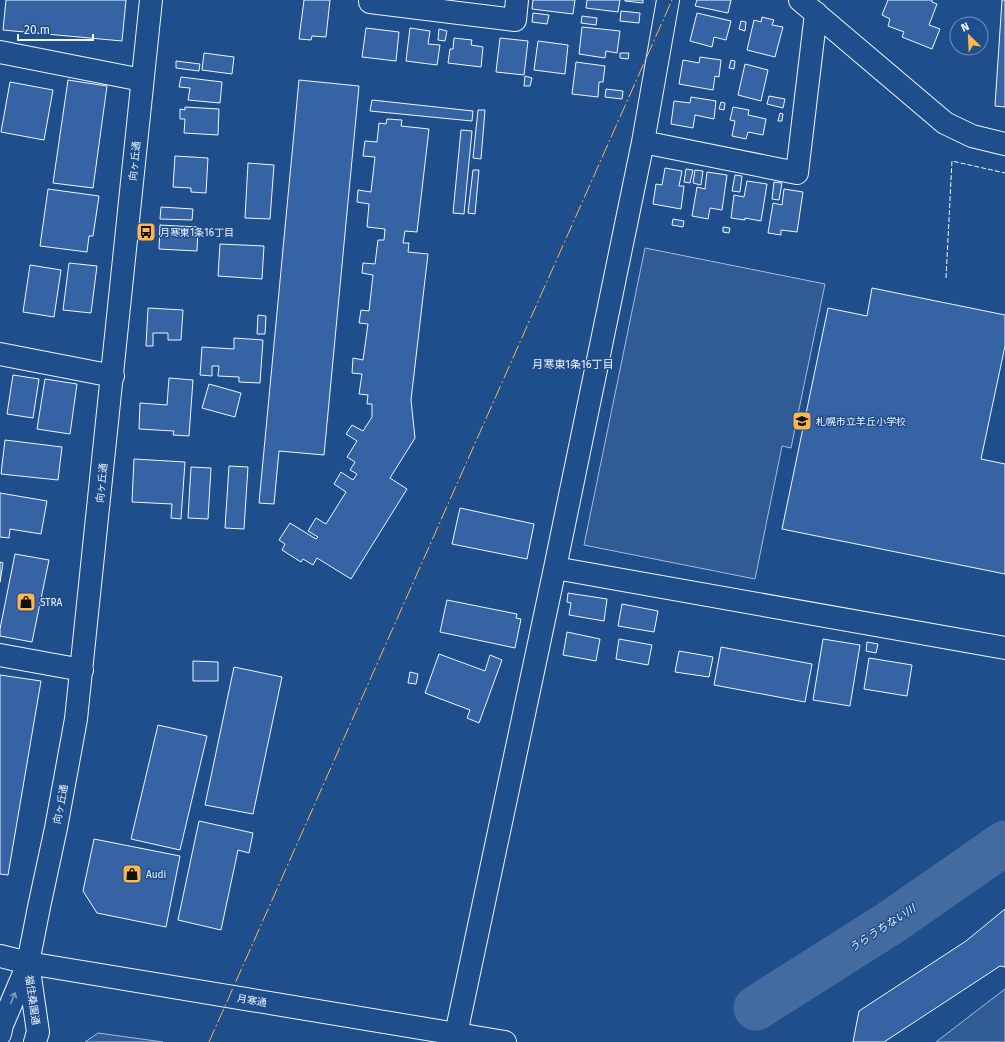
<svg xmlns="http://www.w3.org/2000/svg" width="1005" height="1042" font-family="'Fira Sans','Noto Sans JP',sans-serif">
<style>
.built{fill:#305b95;stroke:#a8bbd7}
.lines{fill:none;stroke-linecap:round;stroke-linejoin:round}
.river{stroke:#446ba0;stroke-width:45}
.building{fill:#3563a3;stroke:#f2f6ff}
.minor-casing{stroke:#f2f6ff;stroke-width:24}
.major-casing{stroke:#f2f6ff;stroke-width:24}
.highway-casing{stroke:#f2f6ff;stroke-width:24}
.minor{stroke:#1f4e8c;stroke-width:22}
.major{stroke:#1f4e8c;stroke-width:22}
.highway{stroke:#1f4e8c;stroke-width:22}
.fence{stroke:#f2f6ff;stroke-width:1;stroke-dasharray:5 2;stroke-linecap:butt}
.power{stroke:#ffb74d;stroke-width:1;stroke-dasharray:14 3 2 3;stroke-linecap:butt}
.oneway{stroke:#7e9ac0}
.labels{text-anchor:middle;stroke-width:3;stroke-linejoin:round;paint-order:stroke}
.street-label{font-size:10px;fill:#f2f6ff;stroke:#1f4e8c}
.poi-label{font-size:10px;fill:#f2f6ff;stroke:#1f4e8c;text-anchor:start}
.neighbourhood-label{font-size:11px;fill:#f2f6ff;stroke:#1f4e8c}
.water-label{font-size:11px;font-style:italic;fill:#f2f6ff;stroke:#1f4e8c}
</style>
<rect width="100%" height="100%" fill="#1f4e8c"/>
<path class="built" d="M645,248l180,36 -34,164 -9,-2 -27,133 -171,-34z
M1005,989v53h-69z
M98,1033l65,9h-78z"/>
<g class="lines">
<path class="river" d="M756,1008l134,-85 115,-80"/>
</g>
<path class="building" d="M6,0h120l-4,41 -119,-11z
M304,0h26l-4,37 -14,-1 -1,4 -12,-1z
M533,0h42l-2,14 -41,-5z
M587,0h33l-2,12 -32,-4z
M625,0h18v3l-18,-2z
M697,0h34l-3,13 -33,-7z
M888,0h44v2l5,2 -8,21 11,4 -8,20 -30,-12 2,-5 -16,-6 2,-7 -8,-4z
M1002,0h3v107l-10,-1z
M621,11l19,2 -1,10 -19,-2z
M533,13l16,2 -2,9 -15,-2z
M697,13l34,8 -5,19 -12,-3 -2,10 -22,-6z
M582,16l15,2 -1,7 -15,-2z
M762,17l12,3 -2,5 11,2 -8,30 -28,-7 7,-30 7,2z
M741,21l5,1 -1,9 -6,-2z
M582,27l38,4 -3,22 -11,-2 -1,7 -26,-4z
M366,28l33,4 -3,29 -34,-4z
M410,28l20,3 -2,13 12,1 -3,20 -31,-4z
M439,29l8,2 -2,10 -7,-1z
M454,38l18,2 -1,5 12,2 -2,20 -33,-4 2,-14h3z
M500,38l28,3 -4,34 -28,-3z
M538,41l30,4 -3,29 -31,-4z
M204,53l30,4 -2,17 -30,-4z
M620,53h9l-1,6 -8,-1z
M700,57l21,3 -2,17 -4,-1 -2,14 -34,-6 4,-24 16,3z
M731,60l4,1 -1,8 -5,-1z
M176,61l24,3 -1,7 -23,-3z
M576,62l29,4 -2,16h-4l-1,15 -26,-3z
M745,64l23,6 -7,31 -23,-6z
M525,76l7,2 -2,8h-6z
M181,77l41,5 -2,21 -32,-3 2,-12 -11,-1z
M68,80l39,6 -14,102 -40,-5z
M299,80l60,6 -35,369 -45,-4 -5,53 -15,-1z
M10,82l43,8 -9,50 -43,-8z
M606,89l17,2 -1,8 -17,-2z
M769,96l16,3 -2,9 -16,-4z
M691,97l25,4 -2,18 -19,-4 -2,13 -22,-4 3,-23 16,2z
M372,100l101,11 -1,10 -102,-10z
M721,102l4,1 -1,7 -5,-1z
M185,107l34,2 -1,26 -34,-2 1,-14h-5v-10l5,1z
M733,107l16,3 -1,5 18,4 -3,16 -15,-3 -2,7 -14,-3 3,-15 -5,-1z
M478,110h7l-4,49 -8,-1z
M780,113l3,1 -1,7h-4z
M387,119l15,1 -1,6 28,3 -12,103 -12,-1 -2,12h6l-1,9 20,2 -17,146 4,38 -25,40 17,11 -56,90 -34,-21 -4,7 -10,-6 -2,3 -19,-12 3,-6 -6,-4 11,-17 26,16 2,-2 -10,-6 8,-13 10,6 20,-32 -12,-8 7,-12 12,8 4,-6 -7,-4 5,-8 -8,-5 10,-16 -11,-7 6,-9 11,6 9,-14v-13h-5l1,-9 -9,-1 3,-20 -10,-1 1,-15 10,2 5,-36 -9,-1 2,-13 8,1 4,-36 -11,-2 1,-10 12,1 3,-24h6l1,-11 -18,-2 2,-23 -12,-2 1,-12 13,2 4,-35 -12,-1 2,-15 12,1 2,-19 7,1z
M461,130l11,1 -8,83 -11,-1z
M175,156l33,2 -2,35 -15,-1v-4l-18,-1z
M248,163l26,2 -4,54 -25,-1z
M665,168l17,3 -3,15h5l-3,23 -28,-5 3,-20 6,1z
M686,169l7,1 -3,13 -6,-1z
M473,170h6l-4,44 -7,-1z
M695,170l8,1 -2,14 -8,-2z
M707,172l20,3 -5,35 -12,-2 -2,11 -16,-3 5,-29 8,2z
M735,175l7,1 -2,16 -8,-1z
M747,181l20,3 -6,37 -16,-3v2l-14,-2 3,-23 10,2z
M774,182l8,1 -3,17 -7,-1z
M48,189l51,7 -6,40h-4l-2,16 -47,-6z
M784,189l19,3 -6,40 -16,-2v5l-13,-2 5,-30 9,2z
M161,207l32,2 -1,11 -32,-1z
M673,219l11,2 -1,6 -11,-2z
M160,225l38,2 -1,24 -38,-2z
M723,227l7,1 -1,5 -6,-1z
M220,244l44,2 -2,33 -44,-3z
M69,263l28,3 -6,47 -28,-3z
M30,265l31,5 -7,47 -31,-5z
M872,288l133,27v31l-24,113 24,5v110l-223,-45 46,-221 39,8z
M148,308l35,2 -2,30h-13v-7h-15v13h-7z
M258,315l8,1 -1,18h-8z
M234,338l29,2 -3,43 -21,-1v-5l-21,-1 1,-10h-7v10l-12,-1 2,-28 32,2z
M13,375l26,4 -6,39 -26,-4z
M169,378l24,2 -4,56 -16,-1 1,-4 -35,-2 1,-26 27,2z
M45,379l32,5 -7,50 -33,-5z
M209,384l32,9 -6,24 -33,-9z
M5,440l57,7 -4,33 -57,-6z
M134,459l51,3 -4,57 -10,-1 1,-14 -40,-2z
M229,466l19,1 -4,62 -19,-1z
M191,467l20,1 -3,51 -20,-1z
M0,493l47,8 -6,33 -31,-5 -1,9 -9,-1z
M460,508l74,16 -7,35 -75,-15z
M15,554l34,6 -17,82 -32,-6v-7z
M0,562l3,1 -3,19z
M568,593l39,6 -3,22 -35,-6 2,-12 -4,-1z
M447,600l70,14 -1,4 5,1 -6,29 -75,-16z
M622,604l36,7 -4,21 -36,-6z
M567,632l33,7 -4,22 -33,-6z
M619,639l33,6 -4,20 -32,-6z
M823,639l37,6 -10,61 -37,-6z
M867,642l11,2 -2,9 -10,-2z
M721,647l91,17 -7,38 -91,-17z
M679,651l34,6 -4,20 -34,-5z
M439,654l46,17 5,-16 12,5 -23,63 -12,-5 3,-8 -45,-17z
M869,658l43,7 -5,31 -43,-7z
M193,661l25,1v19h-25z
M234,667l48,10 -29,137 -48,-9z
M410,672l8,2 -2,10 -8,-1z
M0,675l41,6 -33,194 -8,-1z
M158,725l49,11 -27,114 -49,-11z
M199,821l54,12 -4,20 -11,-3 -17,80 -43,-10z
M94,839l86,17 -14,71 -69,-14 -14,-22z
M1005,909v58l-5,-1 -116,76h-31l6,-31 107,-70z"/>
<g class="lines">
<g class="minor-casing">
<path id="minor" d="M370,0v2l145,18 2,-20
M800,0l145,123 27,13 33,8
M0,52l142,28
M643,142l154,31 19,-160
M0,354l113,22
M555,568l450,80
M0,655l82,15
M28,963l11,-56 17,-79 20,-109 75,-719
M456,1034l99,-466 88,-426 25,-142"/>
</g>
<g class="major-casing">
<path id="major" d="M28,963l10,69 -3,10
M0,1034l2,-9 26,-61"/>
</g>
<g class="highway-casing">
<path id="highway" d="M0,956l28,7 477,79"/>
</g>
<use href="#minor" class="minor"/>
<use href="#major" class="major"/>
<use href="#highway" class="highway"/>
<path class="fence" d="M946,278l6,-117 53,12"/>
<path class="power" d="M209,1042l463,-1042"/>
</g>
<defs><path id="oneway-shaft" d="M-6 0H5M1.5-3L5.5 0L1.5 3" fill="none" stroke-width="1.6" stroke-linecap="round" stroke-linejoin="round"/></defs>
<use class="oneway" href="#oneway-shaft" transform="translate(13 998) rotate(-67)"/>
<defs>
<g id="bus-square" transform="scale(1)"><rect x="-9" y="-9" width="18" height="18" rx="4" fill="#ffb74d" stroke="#1f4e8c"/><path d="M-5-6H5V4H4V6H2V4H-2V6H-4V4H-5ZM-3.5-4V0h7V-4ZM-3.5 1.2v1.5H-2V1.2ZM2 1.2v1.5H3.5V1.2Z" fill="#111"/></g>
<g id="school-square" transform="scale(1)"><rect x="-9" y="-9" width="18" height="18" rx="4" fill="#ffb74d" stroke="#1f4e8c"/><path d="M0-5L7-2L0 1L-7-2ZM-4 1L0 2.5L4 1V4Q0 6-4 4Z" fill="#111"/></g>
<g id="shop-square" transform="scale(1)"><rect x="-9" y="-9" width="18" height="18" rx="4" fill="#ffb74d" stroke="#1f4e8c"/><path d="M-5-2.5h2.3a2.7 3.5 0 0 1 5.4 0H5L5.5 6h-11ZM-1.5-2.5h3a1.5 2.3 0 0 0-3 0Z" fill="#111"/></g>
</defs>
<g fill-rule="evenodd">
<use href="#bus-square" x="146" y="232"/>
<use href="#school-square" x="802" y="421"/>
<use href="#shop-square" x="26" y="602"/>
<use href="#shop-square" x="132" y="874"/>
</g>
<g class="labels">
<g class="street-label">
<text transform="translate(134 161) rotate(-84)" y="4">向ヶ丘通</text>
<text transform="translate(101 483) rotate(-84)" y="4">向ヶ丘通</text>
<text transform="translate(60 804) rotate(-79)" y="4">向ヶ丘通</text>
<text transform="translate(33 1000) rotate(82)" y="4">福住桑園通</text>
<text transform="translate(252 1000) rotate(9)" y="4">月寒通</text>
</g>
<g class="poi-label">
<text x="160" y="236">月寒東1条16丁目</text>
<text x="816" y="425">札幌市立羊丘小学校</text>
<text x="40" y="606">STRA</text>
<text x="146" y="878">Audi</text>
</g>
<g class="neighbourhood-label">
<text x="573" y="368">月寒東1条16丁目</text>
</g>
<g class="water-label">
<text transform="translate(882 928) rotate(-33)" y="4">うらうちない川</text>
</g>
</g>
<g transform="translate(969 36) rotate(336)"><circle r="19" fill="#1f4e8c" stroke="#7391ba"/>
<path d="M0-3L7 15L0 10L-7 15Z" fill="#ffb74d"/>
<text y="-6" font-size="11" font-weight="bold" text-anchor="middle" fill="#f2f6ff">N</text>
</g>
<path d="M18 34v6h75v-6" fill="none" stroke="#f2f6ff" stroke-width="2"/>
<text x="24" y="34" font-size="12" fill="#f2f6ff" stroke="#1f4e8c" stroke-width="3" paint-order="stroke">20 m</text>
</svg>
